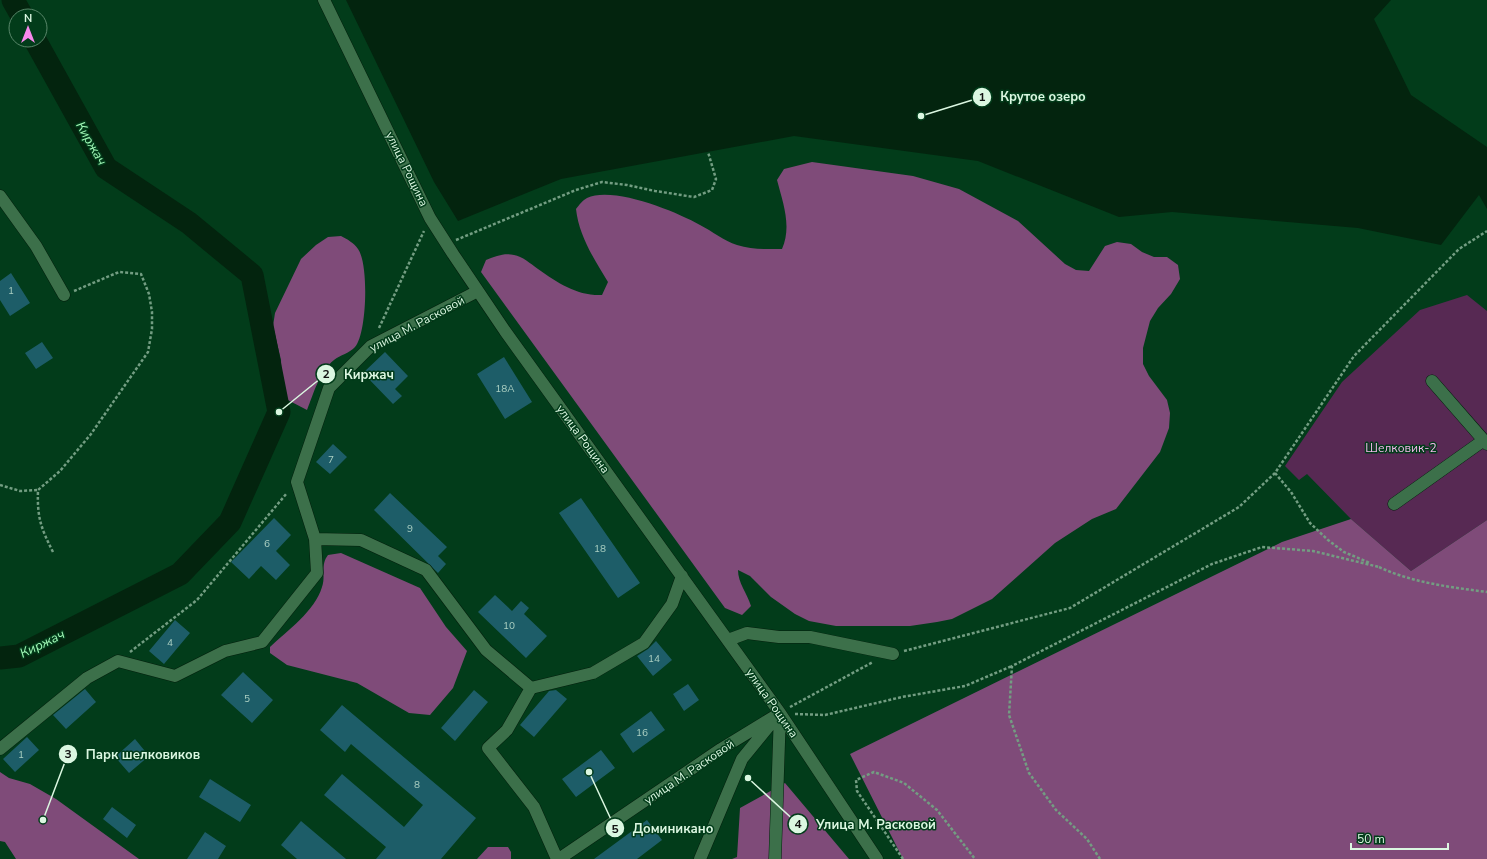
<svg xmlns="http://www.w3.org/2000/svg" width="1487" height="859" font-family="'Nunito Sans',sans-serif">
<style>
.green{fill:#572953}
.forest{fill:#7f4b79}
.water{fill:#03240e}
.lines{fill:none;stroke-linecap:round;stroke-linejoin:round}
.river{stroke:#03240e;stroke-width:23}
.building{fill:#1d5d68}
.minor-casing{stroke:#041f0d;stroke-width:13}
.path{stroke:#739d82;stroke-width:2.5;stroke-dasharray:3 2;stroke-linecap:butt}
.minor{stroke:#3c704a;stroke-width:12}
.labels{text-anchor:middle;stroke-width:3;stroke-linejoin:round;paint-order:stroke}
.number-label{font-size:10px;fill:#acd0c3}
.street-label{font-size:12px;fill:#dbf7e1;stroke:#023c1a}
.park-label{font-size:12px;fill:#f7b9ef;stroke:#023c1a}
.water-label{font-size:13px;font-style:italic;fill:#a0f8b6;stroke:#023c1a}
.leader{fill:none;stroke:#dbf7e1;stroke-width:1.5}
.callout-dot{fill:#dbf7e1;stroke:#023c1a;stroke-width:1.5}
.mark-label{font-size:12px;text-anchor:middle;font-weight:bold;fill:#111}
.callout-label{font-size:13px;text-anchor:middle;font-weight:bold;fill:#dbf7e1;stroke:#023c1a;stroke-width:3;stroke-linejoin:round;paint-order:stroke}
</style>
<rect width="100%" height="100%" fill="#023c1a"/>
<path class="green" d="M1467,295l20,16v209l-76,51 -60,-52 -44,-45 -8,6 -14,-14 57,-84 78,-72z"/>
<path class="forest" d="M812,162l101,14 46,13 59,32 47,43 11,6 13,1 16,-25 12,-4 14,2 11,8 12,5h13l11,8 2,14 -9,15 -13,14 -8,13 -7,27v16l6,12 18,24 3,13 -1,15 -9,24 -44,57 -24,10 -37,24 -63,56 -40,20 -15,3 -27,4h-74l-27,-5 -14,-7 -24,-17 -21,-21 -12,-6c0,13 9,23 13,36l-9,9 -17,-7 -244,-336 5,-12c10,-4 18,-7 28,-5 8,1 17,9 24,14 20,14 39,27 64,26l6,-13c-14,-23 -29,-46 -32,-73 3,-4 7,-9 11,-11 26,-12 88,13 113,27 12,6 24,16 37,20 15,5 30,4 45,4 10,-23 1,-46 -5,-69l7,-11z
M341,236c6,3 13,7 17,13 11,15 9,84 -3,98 -5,6 -15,8 -21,13 -15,12 -20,33 -27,50l-25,-13 -1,-37 -8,-34 2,-13 26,-54 15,-14 12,-8z
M1351,519l60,52 76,-51v339h-584l-53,-105 432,-212z
M341,553l79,35 26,39 21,24 -14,37 -23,27 -21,-2 -52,-30 -70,-18 -17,-12v-6c17,-16 45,-36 52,-60 4,-11 -2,-22 6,-32z
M0,772l9,6 21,6 26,15 83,60h-123l-11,-17 -5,-1z
M785,783l64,76h-117l5,-2 3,-49z
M488,847h20l3,5v7h-34z"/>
<path class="water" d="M346,0h1045l-17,19 37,76 76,52v62l-8,-14 -38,50 -83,-17 -186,-16 -53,5 -141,-56 -184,-25 -233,43 -103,42 -24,-39z"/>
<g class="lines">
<path class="river" d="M13,0l9,16
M0,658l19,-2 161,-82 50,-52 49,-110 -27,-137 -63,-52 -83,-55 -71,-128"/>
</g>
<path class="building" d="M11,273l19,30 -20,13 -10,-16v-19z
M42,342l11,16 -17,11 -11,-16z
M385,352l23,24 -13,13 7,7 -9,8 -30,-31z
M504,357l28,45 -27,17 -28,-45z
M333,444l14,13 -17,17 -14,-12z
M390,493l57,54 -9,9 8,8 -8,9 -64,-63z
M581,498l59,85 -22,15 -59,-85z
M274,518l17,17 -15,16 14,14 -14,15 -15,-14 -12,13 -18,-17z
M495,595l17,16 9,-10 8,7 -5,6 23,22 -21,22 -48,-46z
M175,620l15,13 -26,31 -15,-13z
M656,641l16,19 -19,16 -16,-20 11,-7z
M243,672l30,28 -21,23 -31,-28z
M688,684l11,16 -15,11 -11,-17z
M85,689l11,13 -30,27 -13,-14z
M474,690l14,12 -33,39 -14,-13z
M556,690l11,9 -33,38 -14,-12 29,-34z
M342,705l134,113 -35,41h-65l10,-12 -62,-52 18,-21 62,53 19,-22 -72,-61 -6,8 -25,-22z
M651,711l14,19 -32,23 -13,-19z
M27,737l12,13 -24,22 -12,-13z
M135,739l14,17 -20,17 -14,-16z
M601,750l14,18 -39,29 -14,-18z
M210,779l41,26 -11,17 -41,-25z
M112,807l24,18 -9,13 -24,-19z
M647,820l15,20 -25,19h-43z
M301,821l45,38h-49l-16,-14z
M205,832l21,14 -8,13h-31z"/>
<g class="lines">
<g class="minor-casing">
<path id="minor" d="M324,0l106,218 23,36 52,77 275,382 97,146
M0,196l36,50 28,49
M1432,381l55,63
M1394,504l90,-64
M315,539l46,1 65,30 60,80 45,38
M728,640l19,-7 32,4h31l83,17
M0,749l87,-71 31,-17 57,15 50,-25 37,-9 55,-69 -2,-34 -18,-57 32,-94 42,-42 107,-55
M557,859l-23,-52 -46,-59 19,-18 24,-42 62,-15 51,-30 28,-39 10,-28
M559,859l162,-110 59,-36
M700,859l42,-100 31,-38
M775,859l5,-146"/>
</g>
<path class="path" d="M456,240l120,-50 26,-8 25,3 28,6 39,6 18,-7 4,-11 -8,-27
M379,328l45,-97
M1275,473l16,19 19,31 18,17 16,12 26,11
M0,485l20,6 18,-1
M53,552c-12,-24 -16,-34 -15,-62l22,-19 31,-37 57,-82 4,-23v-17l-3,-18 -8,-20 -22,-2 -45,19
M1379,567c34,16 71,20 108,25
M904,651l166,-43 169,-101 36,-34 79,-117 105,-107 28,-18
M130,652l67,-52 90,-107
M790,707l83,-45
M795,714l30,1 77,-18 63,-11 47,-20
M903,859l-46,-68 -1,-11 18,-8 30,11 33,27 38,49
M1100,859l-13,-20 -31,-29 -27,-37 -20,-58 3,-49 200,-102 50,-17 51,4 66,16"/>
<use href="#minor" class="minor"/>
</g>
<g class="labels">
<g class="number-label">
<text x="11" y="294">1</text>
<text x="505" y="392">18А</text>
<text x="331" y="463">7</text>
<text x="410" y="532">9</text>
<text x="267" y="547">6</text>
<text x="600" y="552">18</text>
<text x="509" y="629">10</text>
<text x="170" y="646">4</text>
<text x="654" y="662">14</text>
<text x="247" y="702">5</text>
<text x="642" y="736">16</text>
<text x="21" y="758">1</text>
<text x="417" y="788">8</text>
</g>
<g class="street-label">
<text transform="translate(407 169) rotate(64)" y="4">улица Рощина</text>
<text transform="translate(417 324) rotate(-28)" y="4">улица М. Расковой</text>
<text transform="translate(583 439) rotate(54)" y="4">улица Рощина</text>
<text transform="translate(772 703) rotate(55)" y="4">улица Рощина</text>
<text transform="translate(689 772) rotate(-34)" y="4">улица М. Расковой</text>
</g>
<g class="park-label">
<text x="1401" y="452">Шелковик-2</text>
</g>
<g class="water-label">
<text transform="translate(92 143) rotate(60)" y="5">Киржач</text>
<text transform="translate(42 643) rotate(-26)" y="5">Киржач</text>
</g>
</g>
<path class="leader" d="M921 116L982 97M279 412L326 374M43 820L68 754M748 778L798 824M589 772L615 828"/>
<g class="callout-dot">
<circle cx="921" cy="116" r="4"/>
<circle cx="279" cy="412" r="4"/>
<circle cx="43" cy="820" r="4"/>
<circle cx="748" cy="778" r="4"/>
<circle cx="589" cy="772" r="4"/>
<circle cx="982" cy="97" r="10"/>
<circle cx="326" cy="374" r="10"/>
<circle cx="68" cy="754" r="10"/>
<circle cx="798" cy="824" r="10"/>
<circle cx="615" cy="828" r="10"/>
</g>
<g class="mark-label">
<text x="982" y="101">1</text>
<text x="326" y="378">2</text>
<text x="68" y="758">3</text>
<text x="798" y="828">4</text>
<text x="615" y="833">5</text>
</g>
<g class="callout-label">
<text x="1043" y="101">Крутое озеро</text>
<text x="369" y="379">Киржач</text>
<text x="143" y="759">Парк шелковиков</text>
<text x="876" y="829">Улица М. Расковой</text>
<text x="673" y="833">Доминикано</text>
</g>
<g transform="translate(28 28)"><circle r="19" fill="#023c1a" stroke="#59876a"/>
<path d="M0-3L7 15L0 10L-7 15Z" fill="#f788eb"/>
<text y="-6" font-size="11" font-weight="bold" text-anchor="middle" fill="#dbf7e1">N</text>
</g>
<path d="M1351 843v6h97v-6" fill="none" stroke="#dbf7e1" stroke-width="2"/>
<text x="1357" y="843" font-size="12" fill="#dbf7e1" stroke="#023c1a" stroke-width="3" paint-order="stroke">50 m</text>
</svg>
